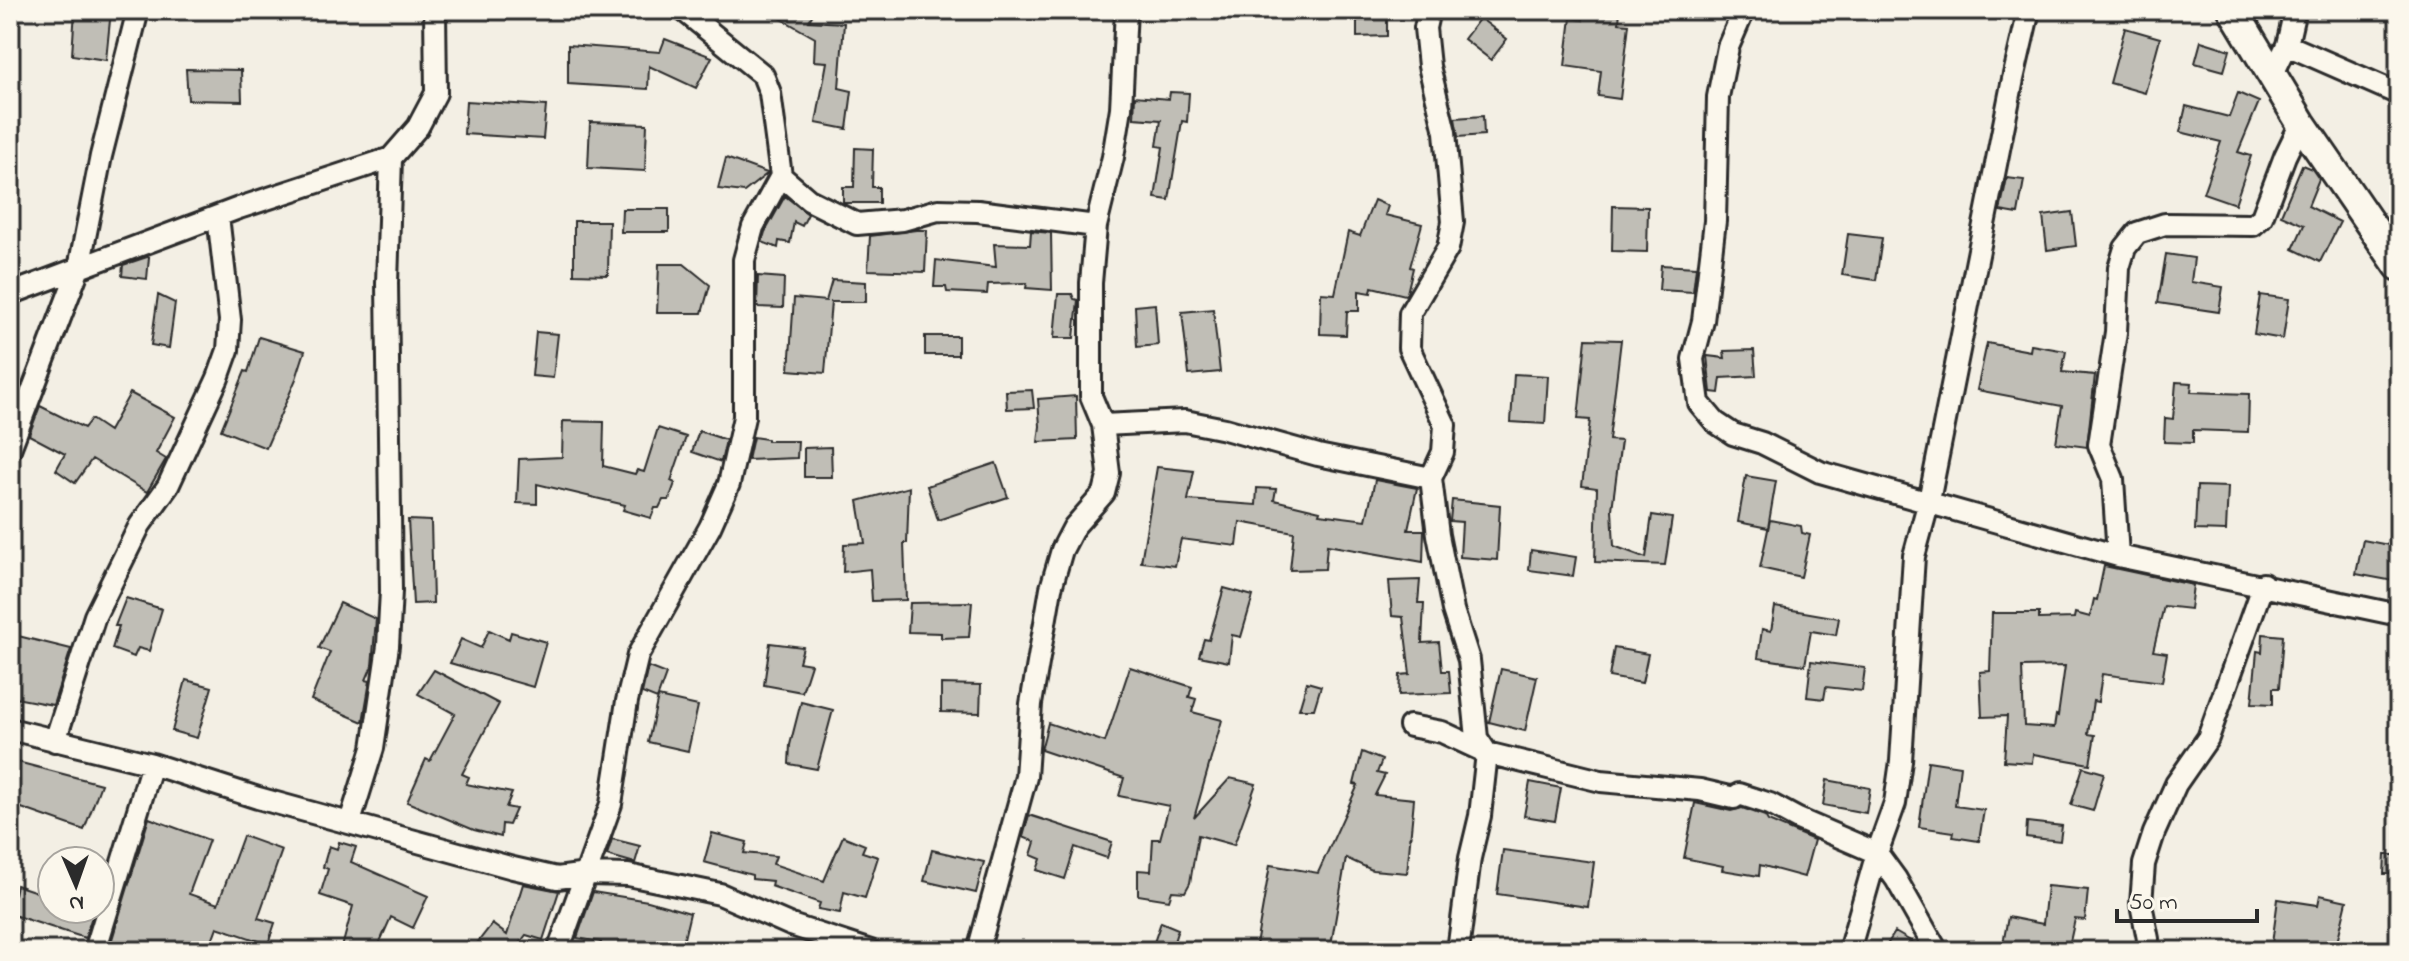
<svg xmlns="http://www.w3.org/2000/svg" width="2409" height="961" font-family="'Indie Flower',sans-serif">
<style>
.building{fill:#c0beb6;stroke:#2b2b2b;stroke-width:2;fill-rule:evenodd}
.lines{fill:none;stroke-linecap:round;stroke-linejoin:round}
.minor-casing{stroke:#2b2b2b;stroke-width:26}
.secondary-casing{stroke:#2b2b2b;stroke-width:34}
.minor{stroke:#fbf7ec;stroke-width:20}
.secondary{stroke:#fbf7ec;stroke-width:28}
</style>
<rect width="100%" height="100%" fill="#f3efe4"/>
<filter id="ink" filterUnits="userSpaceOnUse"><feTurbulence type="fractalNoise" baseFrequency=".0125" numOctaves="2"/><feDisplacementMap in="SourceGraphic" scale="16" xChannelSelector="R" yChannelSelector="G"/><feConvolveMatrix kernelMatrix="1 2 1 2 8 2 1 2 1" color-interpolation-filters="sRGB"/></filter>
<g filter="url(#ink)">
<path class="building" d="M75,10h36l-5,50 -34,-5z
M766,10h49l-6,11 35,2 -5,65 13,3 -5,38 -31,-6 11,-61 -13,-1 1,-23z
M1357,10h30v26l-30,1z
M1584,10h36l-1,13 10,1 -9,75 -22,-3 3,-25 -36,-5 6,-48 12,2z
M1480,18l27,21 -16,21 -27,-21z
M2125,28l35,10 -15,55 -35,-10z
M665,39l47,18 -16,31 -47,-22 -1,23 -80,-5v-39l92,7z
M2201,41l29,9 -6,21 -29,-8z
M186,69l55,1 1,31 -54,-1z
M1170,92l19,1 -2,29 -5,-1 -13,79 -14,-2 8,-51 -6,-1 4,-26 -27,-2 1,-22 34,3z
M2238,93l21,9 -21,50 13,4 -16,48 -32,-11 18,-51 -41,-10 6,-26 43,11z
M466,101l80,5 -3,33 -79,-5z
M1483,116l1,19 -26,2 -3,-19z
M590,122l57,2 -2,47 -57,-3z
M855,148l18,1 -1,38h7v16h-36v-16h11z
M726,158l41,15h1l-24,19 -26,-3z
M2302,165l10,4 7,10 -11,27 32,16 -20,40 -27,-13 11,-24 -23,-10z
M2007,178l17,2 -6,34 -18,-3z
M785,196l23,18 -6,12 -8,-4 -4,21 -11,-2 -1,7 -16,-6 3,-10z
M1374,200l14,6 -3,9 37,9 -12,43 3,1 -6,25 -2,2 -33,-8 -1,6 -12,-2v20h-12l-1,24 -26,-1 1,-41 14,1 13,-62 12,4z
M1613,206l35,1 -1,45 -35,-1z
M622,209h47v23h-48z
M2072,212l4,34 -29,4 -4,-34z
M574,221h35l-1,54 -34,-1z
M916,230h11l-2,42 -57,-2 2,-34z
M1031,231l20,2 1,57 -26,-2 1,-5 -39,1 -1,10 -40,-2 -1,-5h-12l2,-27 60,7 -2,-23 36,1z
M1848,234l34,4 -6,42 -34,-5z
M2166,254l28,4 -3,24 32,5 -4,25 -61,-9z
M147,257h2l-2,22 -25,-3 1,-11z
M659,264h25l26,21 -8,28h-45z
M1661,265l35,2 -3,25 -34,-2z
M758,276l26,2 -1,30 -26,-1z
M832,280l34,2v20h-35l-6,71 -36,-3 5,-72 32,3z
M1058,294h14l2,5 4,1 -4,38h-20z
M158,295l17,8 -6,45 -18,-3z
M2260,295l29,4 -6,40 -29,-5z
M1155,304l3,41 -21,2 -2,-41z
M1213,309l7,63 -31,3 -7,-63z
M536,332l22,2 -5,44 -21,-2z
M925,336h33v19h-33z
M259,337l46,14 -9,28 -30,69 -45,-18 24,-59 3,1z
M1586,339l35,1 -12,100 12,1 -9,68 2,37 32,12 6,-43 20,3 -7,47 -70,-3 2,-74 -15,-2 8,-66 -12,-1z
M1987,343l43,8 1,-6 35,6 -4,21 33,3 -8,72 -31,-4 6,-37 -85,-16z
M1754,350l2,26 -35,2 -2,15 -8,-1 -4,-36 18,2 -1,-7z
M1514,374l34,2 -3,48 -34,-2z
M2176,382l16,1 -1,9 58,2 -1,38 -55,-2v13l-29,-1 1,-24 8,1z
M1032,390l2,18 -27,1 -1,-18z
M130,393l45,24 -19,36 10,6 -19,33 -55,-33 -17,24 -19,-13 9,-16 -36,-19 11,-29 44,22 7,-9 18,12z
M1076,396l1,44 -39,2 2,-16 -2,-27z
M563,421l41,1 -1,44 32,8 2,-4 7,2 14,-44 28,9 -15,44 4,2 -6,17h-6l-4,8h-4l-4,10 -28,-8 2,-5 -88,-21v20l-20,-1 2,-44 43,-2z
M699,431l27,9 -5,22 -29,-10z
M753,437l14,2v2h31l-1,17 -49,2z
M831,447l1,30h-28v-29z
M996,463l12,34 -70,23 -11,-34z
M1157,467l37,4 -6,29 68,5 1,-17 19,1 -2,11 46,11 -1,3 47,6 9,-40 42,8 -9,42h16l-1,32 -96,-17 -2,24 -35,1 4,-38 -54,-10 -3,24 -56,-7 -6,27 -34,-4z
M1746,476l30,5 -8,47 -30,-6z
M2197,486l31,1 -2,44 -31,-1z
M909,487l-2,56h-3l2,57 -34,1 -2,-32 -27,3 1,-28 21,-1 -7,-42z
M1452,500l48,5 -3,55 -37,-3 2,-35 -12,-1z
M408,520l23,1 2,82 -20,1z
M1770,520l31,6 1,7 8,2 -9,42 -41,-9z
M2363,540l36,7v35l-43,-8z
M1531,550l45,7 -3,19 -44,-6z
M2104,566l89,19 -3,24 -26,-3 -11,45 14,2 -5,29 -60,-8 -4,28 -5,-1 -5,33 7,1 -5,29 -57,-10 -1,9 -28,-2 3,-45 -25,1 -2,-45 10,-1 2,-58h47v6l35,-1 1,-5 15,4 4,-18 3,1zM2065,666l-7,50 -2,-1 -2,13 -30,-2 -2,-59z
M1420,580l-2,23h6l-2,40 17,-1 3,29h7l2,22 -52,2 1,-20 10,-1 -7,-57 -11,-1 -3,-35z
M1224,588l29,8 -12,41 -9,-2 -3,27 -30,-6 5,-17 5,1z
M126,598l36,11 -13,42 -11,-3 -4,9 -22,-8 7,-23h-4z
M972,602l-3,35 -28,1v-5l-33,-1 2,-29z
M340,603l36,16 -4,47 -6,14 4,1 -7,41 -52,-22 19,-48 -11,-4z
M1775,607l64,11 -3,17 -25,-4 -6,34 -47,-7 4,-29 9,2z
M489,630l20,9 2,-7 35,10 -13,45 -83,-24 11,-24 20,9z
M10,634l61,15 -18,56 -43,-8z
M2263,634l20,2 -4,52h-6v16l-21,-1 5,-52 5,1z
M770,643l33,4 -4,15 12,2 -9,28 -38,-7z
M1614,648l34,6 -6,29 -33,-6z
M1811,661l54,7 -3,23 -36,-4 -2,12 -17,-2z
M648,667l18,7 -9,25 -15,-6z
M1130,667l62,20 -3,10 7,2 -4,13 30,8 -28,98 36,-40 26,6 -22,61 -36,-10 -8,48 -5,9 -13,-1 -3,9 -31,-5v-25l13,1 2,-32h7l9,-33 -50,-10 5,-18 -83,-28 7,-27 57,19z
M1501,669l36,8 -12,54 -36,-9z
M434,670l65,34 -37,70 7,3 -3,7 46,9 -6,14 10,2 -7,16 -7,-1 -1,13 -27,-7 -67,-28 19,-43 4,2 25,-47 -37,-20z
M186,680l26,7 -15,51 -25,-7z
M1307,682l14,4 -7,23h-15z
M941,684l40,1 -1,28 -39,-1z
M658,697l40,9 -10,45 -40,-9z
M801,702l32,8 -16,59 -28,-5 1,-19z
M1362,752l20,8 -5,13 8,2 -10,20 39,4 -7,74 -35,-3 -26,-12 -16,93h-75l15,-86 48,8 40,-88 -4,-1z
M10,760l91,24 -17,46 -74,-26z
M1928,761l32,5 -5,40 29,4 -5,31 -26,-4 1,-5 -35,-5z
M2083,767l21,6 -11,38 -22,-6z
M1827,780l43,8 -4,25 -43,-8z
M1530,782l31,6 -6,33 -31,-5z
M1695,803l36,8 11,-3 23,8 3,5 46,19 -10,37 -44,-12 -1,11 -37,-6 1,-4 -39,-8z
M1029,815l83,27 -5,16 -32,-11 -10,32 -28,-9 4,-11 -10,-4 4,-13 -12,-5z
M149,818l60,22 -20,54 29,10 25,-68 39,14 -24,68 17,5 -7,21 -51,-17 -9,24h-83l-15,-5z
M2027,822l35,4 -2,15 -34,-4z
M712,833l35,9 -3,11 32,3 -3,8 51,17 19,-45 22,9 -3,7 16,5 -13,41 -21,-6 -4,21 -22,-4 2,-6 -49,-17 1,-5 -20,-2v-4l-48,-13z
M612,839l28,7 -5,17 -28,-8z
M339,842l17,5 -5,15 77,34 -15,32 -22,-11 -15,34h-35l12,-45 -33,-11 8,-26 -5,-2 6,-21 8,3z
M932,850l52,12 -8,31 -52,-12z
M1503,850l91,12 -6,45 -91,-13z
M2385,855h14v19h-15z
M523,884l36,7 -16,49 -17,-5 -7,9 9,7h-57l21,-27 15,11z
M16,885l36,12v12l42,1 -9,28 -75,-24z
M2047,886l41,4 -3,30 -10,-1 -7,32h-28l-37,-7 5,-27 35,7z
M593,892l55,9 42,12 -9,38h-57l-24,-4 1,-5 -24,-4z
M2320,895l27,6 -12,50h-64l7,-52 40,6z
M1161,922l17,7 -7,22h-20z
M1895,932l24,14 3,5h-39z"/>
<g class="lines">
<g class="minor-casing">
<path id="minor" d="M1429,10l-4,18 4,38 16,66 8,90 -5,26 -38,65 -1,35 36,77 -2,27 -12,26 7,57 15,75 16,50 8,78 10,15 -7,63 -10,42 -12,93
M1744,10l-16,37 -10,50 -3,124 -12,100 -10,38 6,44 16,19 18,12 29,9 58,29 298,84 281,59
M2287,45l112,49
M2273,74l14,-29 8,-35
M781,176l28,24 48,24 46,-4 35,-10 40,1 118,15
M10,294l229,-86 152,-50 27,-31 18,-34 -1,-83
M1103,425l82,-4 40,8 93,26 113,23
M10,449l69,-181 22,-112 37,-146
M2118,556l-5,-77 -14,-34 17,-113 3,-64 6,-20 12,-15 28,-9 88,1 9,-8 23,-61 16,-33
M1410,726l32,6 45,21 114,28 99,9 34,8 5,-4 31,10 28,15 79,34 19,26 41,72
M10,729l142,35 106,34 255,70 44,10 30,-4 41,1 92,19 71,31 80,26
M55,741l40,-125 45,-91 28,-39 50,-108 10,-28 2,-30 -12,-104
M350,822l23,-74 15,-102 3,-55 -4,-308 4,-125
M95,951l57,-187
M558,951l53,-147 16,-103 11,-46 72,-128 19,-43 15,-67v-157l9,-33 28,-51 -11,-83 -7,-18 -80,-65
M978,951l48,-174 5,-73 20,-116 11,-38 12,-23 30,-34 5,-20 -6,-48 -12,-29v-113l5,-57 17,-69 8,-49 5,-98
M1849,951l28,-98 18,-50 6,-42 13,-205 15,-55 84,-422 16,-69
M2146,951l2,-12 -7,-35 3,-40 10,-31 22,-49 32,-46 55,-154"/>
</g>
<g class="secondary-casing">
<path id="secondary" d="M2233,10l68,113 98,143"/>
</g>
<use href="#minor" class="minor"/>
<use href="#secondary" class="secondary"/>
</g>
</g>
<rect width="2409" height="961" fill="none" stroke="#fbf7ec" stroke-width="40"/>
<rect x="20" y="20" width="2369" height="921" fill="none" stroke="#2b2b2b" stroke-width="3" filter="url(#ink)"/>
<g transform="translate(76 885) rotate(178)"><circle r="38" fill="#fbf7ec" stroke="#a8a59f" stroke-width="2"/>
<path d="M0-6L14 30L0 20L-14 30Z" fill="#2b2b2b"/>
<text y="-12" font-size="22" font-weight="bold" text-anchor="middle" fill="#2b2b2b">N</text>
</g>
<path d="M2117 909v12h140v-12" fill="none" stroke="#2b2b2b" stroke-width="4"/>
<text x="2129" y="909" font-size="24" fill="#2b2b2b" stroke="#fbf7ec" stroke-width="6" paint-order="stroke">50 m</text>
</svg>
